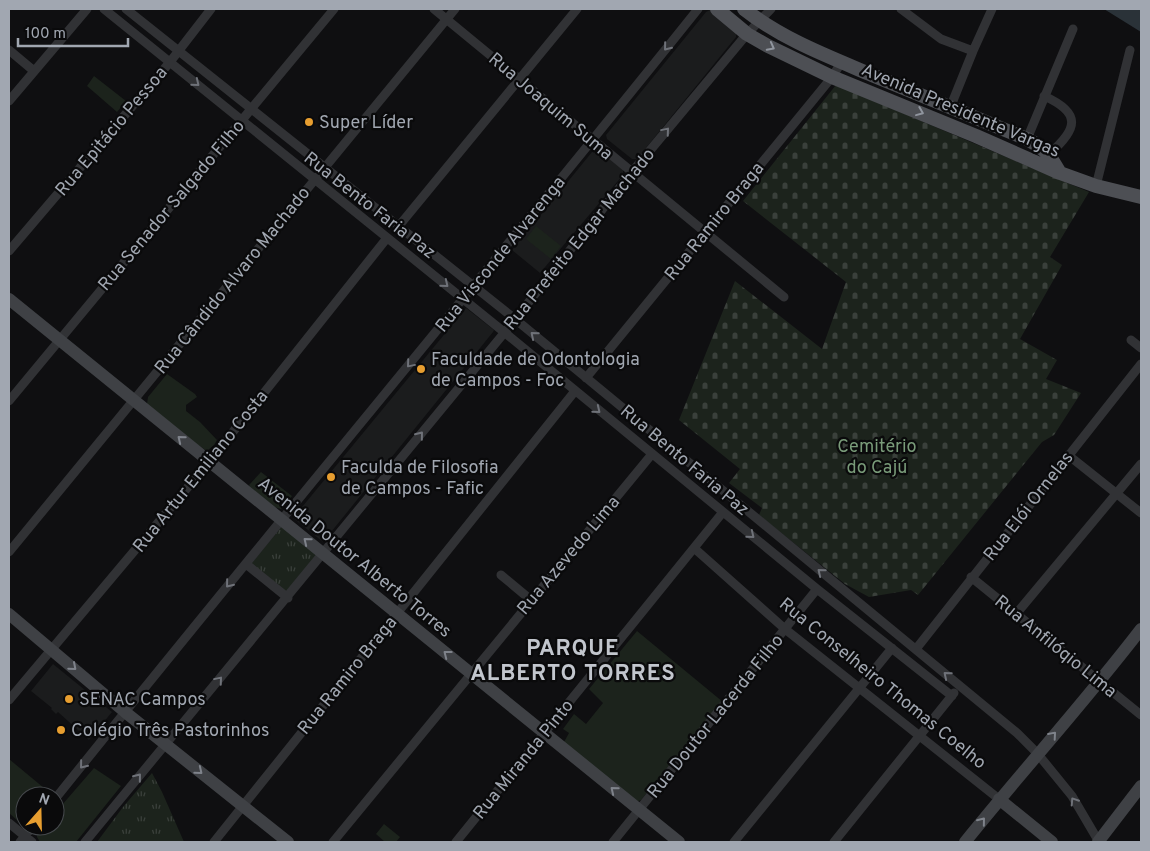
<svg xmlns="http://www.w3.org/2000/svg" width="1150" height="851" font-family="Overpass,sans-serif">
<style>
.built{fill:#1b1c1d}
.green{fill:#1c231c}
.cemetery{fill:url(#cemetery-stones)}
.park{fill:url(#park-tufts)}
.water{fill:#2a3238}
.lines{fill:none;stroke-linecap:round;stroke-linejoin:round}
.street{stroke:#313235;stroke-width:9}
.secondary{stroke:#3f4145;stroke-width:12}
.primary{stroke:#4d4f54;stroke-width:14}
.oneway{stroke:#6f7279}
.oneway2{stroke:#90959e}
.oneway3{stroke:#7f838b}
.poi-dot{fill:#e79e30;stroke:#0a0a0b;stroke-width:2}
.labels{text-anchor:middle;stroke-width:4.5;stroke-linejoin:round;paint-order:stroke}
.street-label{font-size:18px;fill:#a1a7b1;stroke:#0a0a0b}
.poi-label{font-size:18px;fill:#a1a7b1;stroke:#0a0a0b;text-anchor:start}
.park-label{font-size:18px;fill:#799b79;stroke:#0a0a0b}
.district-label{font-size:22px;font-weight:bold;letter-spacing:1px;fill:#c2c6cd;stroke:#0a0a0b}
</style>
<defs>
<pattern id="cemetery-stones" width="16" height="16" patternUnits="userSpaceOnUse" patternTransform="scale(1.25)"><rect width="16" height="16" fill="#1c231c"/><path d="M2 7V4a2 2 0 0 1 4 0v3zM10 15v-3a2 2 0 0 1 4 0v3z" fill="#3a403b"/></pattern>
<pattern id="park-tufts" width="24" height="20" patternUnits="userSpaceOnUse" patternTransform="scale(1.25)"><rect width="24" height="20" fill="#1c231c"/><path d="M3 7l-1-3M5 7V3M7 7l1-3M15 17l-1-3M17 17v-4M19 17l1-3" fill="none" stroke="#3a403b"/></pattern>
</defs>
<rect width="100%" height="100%" fill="#0f0f11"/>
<path class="built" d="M710,10l26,22v5l-99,122h-5l-25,-20 -1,-4 100,-123z
M598,149l25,20v6l-83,98 -28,-23 80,-98z
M466,308l28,22 -1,2 -170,210 -30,-24z
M53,664l59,48 -23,28 -31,-28 -2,2 -5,-5 1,-1 -21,-17z"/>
<path class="green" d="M94,76l32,25 -9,11 -30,-26z
M536,226l25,20 -10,13 -25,-20z
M167,374l28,20 2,3 -11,8v6l14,11 17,18 -3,5 -7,6 -9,-6 -51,-41 1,-7z
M261,472l31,24 -11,13 -7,-2 -24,-20 -1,-2z
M637,631l86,71 -70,83 -12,15 -5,2 -72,-60 5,-9 -6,-4 11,-15 12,10 17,-21 -14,-14z
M9,759l35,29 -6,8h-13v16l-7,9 -9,-8z
M94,768l27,18 -45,56h-36l-3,-5v-3l8,-8h10v-13z
M384,824l16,13 -4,5h-11l-9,-8z"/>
<path class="cemetery" d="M836,85l253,107 -39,65 12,8 -42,74 37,21 -11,19 35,14 -27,42 -12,7 -124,153 -7,-5 -42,7 -24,-13 -86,-69 3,-7 -33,-25 11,-14 -61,-49 56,-139 87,68 24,-67 -103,-81z"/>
<path class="park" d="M283,525l37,29 -33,41 -37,-30z
M152,773l10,19 22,50h-87l26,-35z"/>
<path class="water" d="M1104,9h37v23z"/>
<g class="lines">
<path class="street" d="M104,9l400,323 313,257 135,107
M126,9l389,310 502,414 20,20 35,43 27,46
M434,9l350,288
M901,9l40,30 32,12
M9,50l25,21
M1044,96c38,17 34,33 5,58
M9,101l78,-92
M950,108l23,-57 19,-42
M1027,139l46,-110
M1096,186l34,-136
M398,227l179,-218
M9,251l161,-189 41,-53
M1131,340l10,8
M586,378l246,-301 9,-14
M9,401l325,-392
M1068,455l73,58
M694,548l91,81 214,170
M9,552l446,-543
M246,564l42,34
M501,575l30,25
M971,577l170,138
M1016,614l125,-150
M916,649l225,-285
M9,700l200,-238 178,-224
M55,799c212,-265 431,-525 643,-790
M9,823l23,19
M20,842l13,-16
M85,842l424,-515 123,-155 115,-138 24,-25
M214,842l361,-451
M333,842l319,-388
M456,842l267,-330
M613,842l204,-253
M734,842l158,-194
M834,842l120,-149"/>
<path class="secondary" d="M9,299l670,543
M9,614l116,98 163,130
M999,799l53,43
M965,842c58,-72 120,-140 176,-213
M1098,842l43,-56"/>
<path class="primary" d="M717,9l30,25 21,12 64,31 144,59 84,37 36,13 45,11
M744,9c38,30 83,47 128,66 51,21 103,42 155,64 20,11 22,15 33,34"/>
</g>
<defs><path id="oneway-chevron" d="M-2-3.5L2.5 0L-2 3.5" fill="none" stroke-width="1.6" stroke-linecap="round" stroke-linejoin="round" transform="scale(1.25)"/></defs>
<g class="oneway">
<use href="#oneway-chevron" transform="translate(667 47) rotate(129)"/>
<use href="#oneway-chevron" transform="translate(196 83) rotate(39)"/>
<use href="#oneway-chevron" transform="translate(666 131) rotate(-50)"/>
<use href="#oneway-chevron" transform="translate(445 284) rotate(39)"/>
<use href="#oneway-chevron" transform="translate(534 335) rotate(-140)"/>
<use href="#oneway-chevron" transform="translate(410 364) rotate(130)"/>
<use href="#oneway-chevron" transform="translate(597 410) rotate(39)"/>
<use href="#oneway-chevron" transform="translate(420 435) rotate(-51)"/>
<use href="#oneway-chevron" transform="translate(751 535) rotate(39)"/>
<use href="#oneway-chevron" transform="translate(821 572) rotate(-141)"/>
<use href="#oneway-chevron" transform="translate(229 584) rotate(129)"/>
<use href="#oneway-chevron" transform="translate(947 675) rotate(-140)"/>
<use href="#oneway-chevron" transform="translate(219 680) rotate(-50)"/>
<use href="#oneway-chevron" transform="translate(83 765) rotate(129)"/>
<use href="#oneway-chevron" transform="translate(138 777) rotate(-51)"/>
<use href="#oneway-chevron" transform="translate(1074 801) rotate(-123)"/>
</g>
<g class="oneway2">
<use href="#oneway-chevron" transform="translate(771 47) rotate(28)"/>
<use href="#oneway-chevron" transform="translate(920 112) rotate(22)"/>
</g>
<g class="oneway3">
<use href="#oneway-chevron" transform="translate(181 439) rotate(-141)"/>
<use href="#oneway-chevron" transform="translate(307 541) rotate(-141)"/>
<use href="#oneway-chevron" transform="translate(447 654) rotate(-142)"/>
<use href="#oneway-chevron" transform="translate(73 667) rotate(41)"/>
<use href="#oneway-chevron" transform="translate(1053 735) rotate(-49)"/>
<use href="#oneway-chevron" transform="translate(199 771) rotate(39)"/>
<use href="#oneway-chevron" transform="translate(614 790) rotate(-141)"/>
<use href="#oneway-chevron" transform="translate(982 821) rotate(-51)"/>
</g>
<g class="poi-dot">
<circle cx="309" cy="122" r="5"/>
<circle cx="421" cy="369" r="5"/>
<circle cx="331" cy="477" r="5"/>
<circle cx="69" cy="699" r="5"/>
<circle cx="61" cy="730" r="5"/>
</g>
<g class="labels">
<g class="street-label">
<text transform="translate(551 106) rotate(40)" y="6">Rua Joaquim Suma</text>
<text transform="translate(961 110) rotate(23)" y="6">Avenida Presidente Vargas</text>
<text transform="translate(111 131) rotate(-50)" y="6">Rua Epitácio Pessoa</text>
<text transform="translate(171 205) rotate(-50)" y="6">Rua Senador Salgado Filho</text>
<text transform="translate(370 205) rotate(38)" y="6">Rua Bento Faria Paz</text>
<text transform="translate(714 221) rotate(-51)" y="6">Rua Ramiro Braga</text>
<text transform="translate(579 239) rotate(-51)" y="6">Rua Prefeito Edgar Machado</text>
<text transform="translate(500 254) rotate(-51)" y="6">Rua Visconde Alvarenga</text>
<text transform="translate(232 280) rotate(-51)" y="6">Rua Cândido Alvaro Machado</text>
<text transform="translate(685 460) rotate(40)" y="6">Rua Bento Faria Paz</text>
<text transform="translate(200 471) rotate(-51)" y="6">Rua Artur Emiliano Costa</text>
<text transform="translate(1028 506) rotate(-52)" y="6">Rua Elói Ornelas</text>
<text transform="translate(568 555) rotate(-50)" y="6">Rua Azevedo Lima</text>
<text transform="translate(355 557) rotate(39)" y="6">Avenida Doutor Alberto Torres</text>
<text transform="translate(1056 646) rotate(39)" y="6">Rua Anfilóqio Lima</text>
<text transform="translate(347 675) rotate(-51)" y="6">Rua Ramiro Braga</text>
<text transform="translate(883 683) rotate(39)" y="6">Rua Conselheiro Thomas Coelho</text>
<text transform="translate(715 716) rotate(-51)" y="6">Rua Doutor Lacerda Filho</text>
<text transform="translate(523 759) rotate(-51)" y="6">Rua Miranda Pinto</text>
</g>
<g class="poi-label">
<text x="319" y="128">Super Líder</text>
<text x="431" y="365">Faculdade de Odontologia<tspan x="431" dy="21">de Campos - Foc</tspan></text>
<text x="341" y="473">Faculda de Filosofia<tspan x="341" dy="21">de Campos - Fafic</tspan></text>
<text x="79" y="705">SENAC Campos</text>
<text x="71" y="736">Colégio Três Pastorinhos</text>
</g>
<g class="park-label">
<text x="877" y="452">Cemitério<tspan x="877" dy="21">do Cajú</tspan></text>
</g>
<g class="district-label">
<text x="573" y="655">PARQUE<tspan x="573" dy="25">ALBERTO TORRES</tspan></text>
</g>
</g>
<rect width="1150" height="851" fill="none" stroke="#a1a7b1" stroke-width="20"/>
<g transform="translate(40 811) rotate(20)"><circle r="24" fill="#0a0a0b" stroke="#46494d"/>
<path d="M0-4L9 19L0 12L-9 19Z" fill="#e79e30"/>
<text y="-8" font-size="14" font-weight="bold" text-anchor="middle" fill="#a1a7b1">N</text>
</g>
<path d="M18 38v8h110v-8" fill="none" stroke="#a1a7b1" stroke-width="2.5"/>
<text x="25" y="38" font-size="15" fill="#a1a7b1" stroke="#0a0a0b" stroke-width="4" paint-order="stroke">100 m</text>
</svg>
